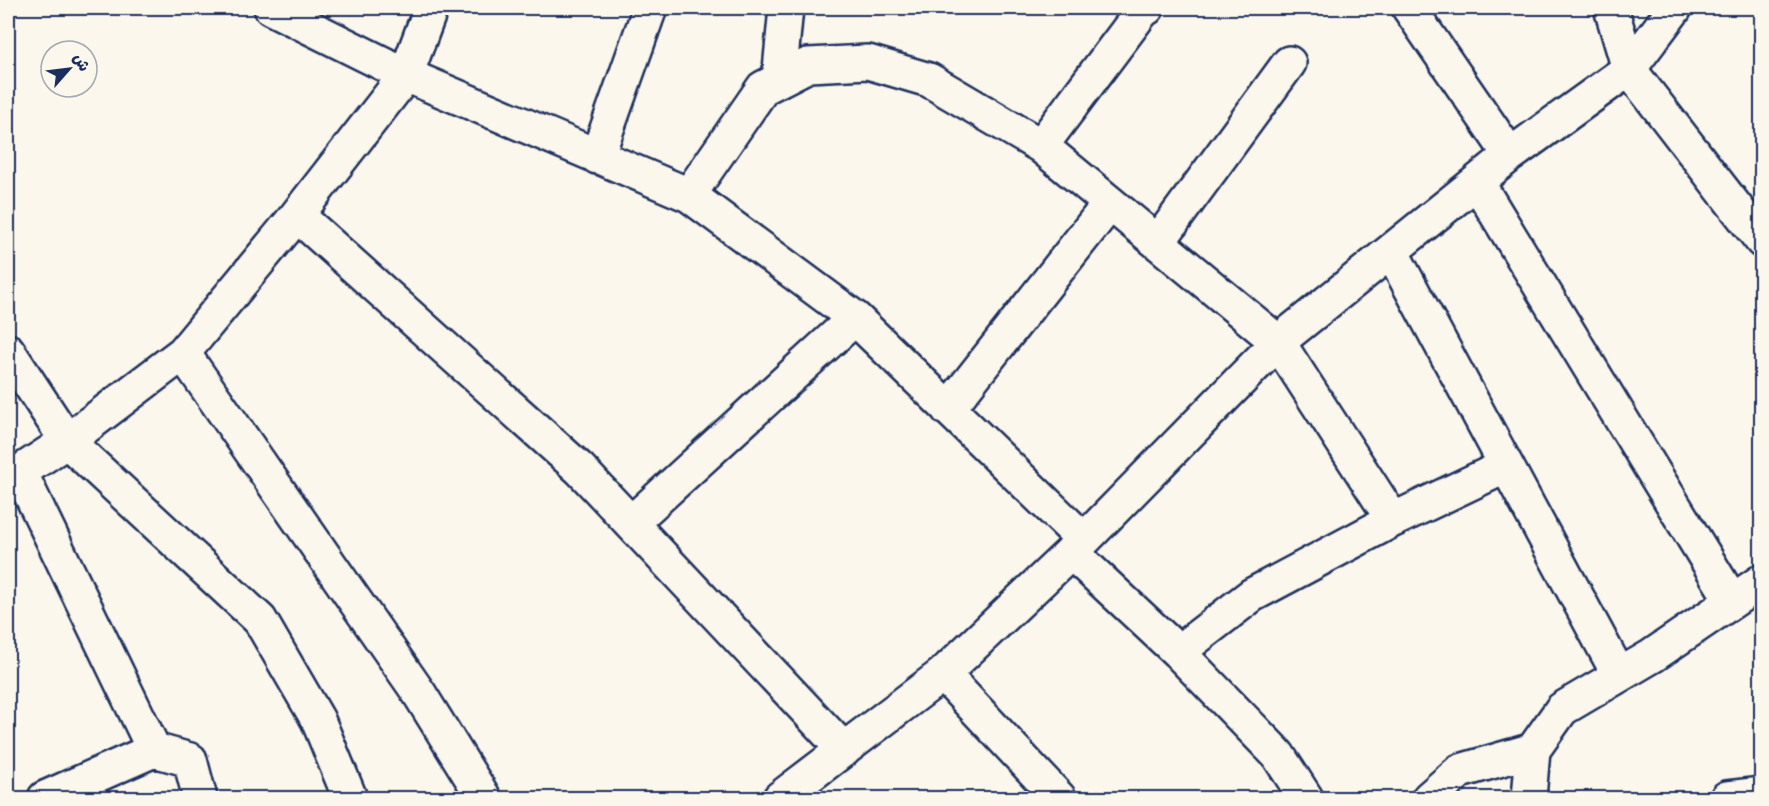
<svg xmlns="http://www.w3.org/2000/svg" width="1769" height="806" font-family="Pangolin,'Playpen Sans Arabic',sans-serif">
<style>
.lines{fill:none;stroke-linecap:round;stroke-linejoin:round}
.minor-casing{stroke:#1b2f5e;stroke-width:38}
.minor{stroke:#fbf7ec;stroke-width:33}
</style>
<rect width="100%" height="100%" fill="#fbf7ec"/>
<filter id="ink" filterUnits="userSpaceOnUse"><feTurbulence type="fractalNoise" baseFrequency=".0167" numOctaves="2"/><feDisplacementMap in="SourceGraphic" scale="12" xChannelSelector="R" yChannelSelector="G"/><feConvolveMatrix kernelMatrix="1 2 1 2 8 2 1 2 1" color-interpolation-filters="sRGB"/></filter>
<g filter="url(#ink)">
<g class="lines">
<g class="minor-casing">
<path id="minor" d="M271,8l135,67 283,120 166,123 229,222
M1409,8l101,147
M1611,8l18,61 133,172
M779,80l7,-72
M1041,146l102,-136 4,-2
M597,157l53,-149
M1477,182l255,419
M689,195l74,-107 45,-23 60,-3 61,18 112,66 237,196 115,178
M297,215l283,254 264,281
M1158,242l131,-179
M1391,251l228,424
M8,351l59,90 193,179 58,100 32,78
M183,353l236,340 65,105
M948,409l162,-206
M20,472l134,278 -109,48
M8,476l12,-4 47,-31 116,-88 114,-138 109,-140 25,-67
M631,523l224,-205
M1071,552l107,100 100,103 28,43
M1178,652l74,-57 141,-75 113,-54
M943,674l116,124
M154,750l36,10 10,38
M780,798l163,-124 141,-134 194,-198 232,-187 119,-86 46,-61
M1429,798l31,-27 73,-21
M1529,798l4,-48 29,-41 90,-53 110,-75
M1727,798l35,-4"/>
</g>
<use href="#minor" class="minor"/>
</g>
</g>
<rect width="1769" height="806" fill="none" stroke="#fbf7ec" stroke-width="30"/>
<rect x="15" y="15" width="1739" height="776" fill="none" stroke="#1b2f5e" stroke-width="2" filter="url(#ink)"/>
<g transform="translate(69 69) rotate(62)"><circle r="28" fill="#fbf7ec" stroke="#a1a7b3" stroke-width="1.5"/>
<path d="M0-4.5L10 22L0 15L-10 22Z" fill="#1b2f5e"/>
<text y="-9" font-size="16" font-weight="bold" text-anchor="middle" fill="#1b2f5e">ش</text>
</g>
</svg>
